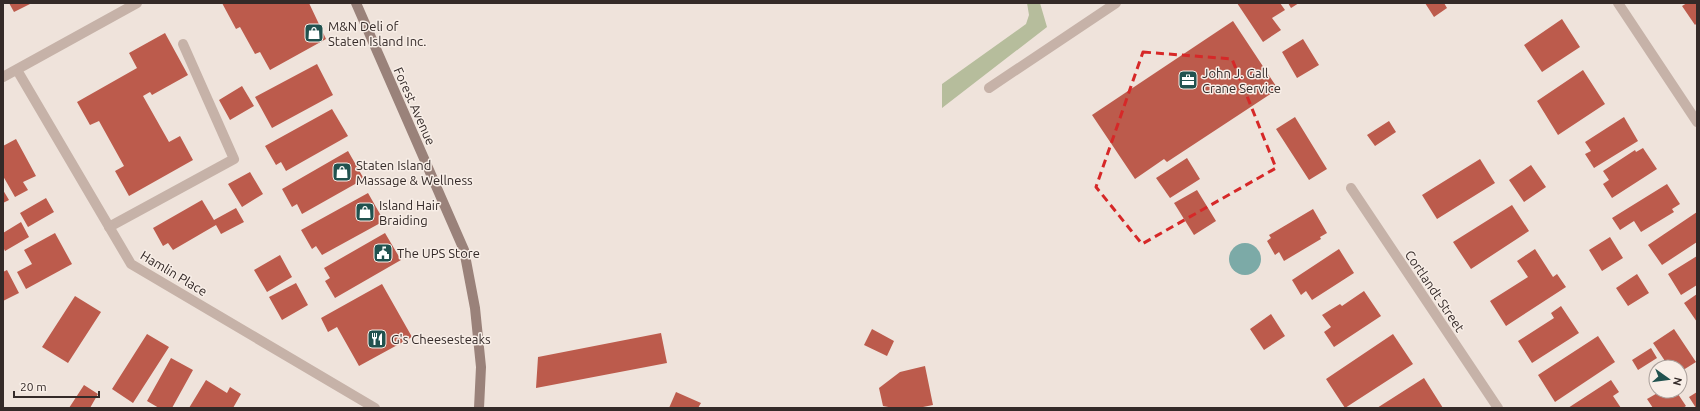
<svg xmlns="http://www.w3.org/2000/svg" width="1700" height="411" font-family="Ubuntu,sans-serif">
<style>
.green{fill:#b6bd9c}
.water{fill:#7caaa7}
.building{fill:#bc5b4c}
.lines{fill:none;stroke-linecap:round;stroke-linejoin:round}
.lane{stroke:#c6b2a8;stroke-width:10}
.street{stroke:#c6b2a8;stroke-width:10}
.secondary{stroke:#9a827a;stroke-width:10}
.marked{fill:none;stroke:#d62828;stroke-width:3;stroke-dasharray:8 5;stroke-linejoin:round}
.labels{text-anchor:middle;stroke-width:3;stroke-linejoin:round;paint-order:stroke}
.poi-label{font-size:13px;fill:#342a28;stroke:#f8eee7;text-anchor:start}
.street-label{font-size:13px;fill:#342a28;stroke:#f8eee7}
</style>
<rect width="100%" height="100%" fill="#efe3db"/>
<path class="green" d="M1027,3h13l7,24 -105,81v-24l84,-60 3,-9z"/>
<path class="water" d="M1229 259a16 16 0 1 1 32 0a16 16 0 1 1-32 0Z"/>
<path class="building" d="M9,3h23l-18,9z
M222,3h87l17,36 -56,31 -10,-18 -5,2 -15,-27 -4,2z
M1237,3h43l5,7 -13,8 9,12 -18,12z
M1288,3h11l-8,5z
M1425,3h19l3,5 -13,9z
M1687,3h10v20l-2,2 -13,-19z
M1562,19l18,28 -38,25 -18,-27z
M1233,21l45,68 -111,73 -3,-3 -29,20 -43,-64z
M165,33l23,42 -36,20 -2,-3 -7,4 26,46 11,-6 13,24 -64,36 -14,-25 9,-5 -25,-45 -9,4 -13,-23 60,-34 -8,-15z
M1303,39l16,26 -22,13 -15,-26z
M317,64l16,31 -61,33 -17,-31z
M1583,70l22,34 -47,31 -21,-34z
M242,86l12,20 -24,14 -11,-20z
M332,109l16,27 -62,35 -5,-9 -5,3 -11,-19z
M1295,117l32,52 -18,11 -33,-51z
M1624,117l14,24 -44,27 -9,-14 6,-3 -6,-9z
M1389,121l7,11 -21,14 -8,-11z
M16,139l20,37 -13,6 5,8 -13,7 -12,-21v-30z
M1643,148l14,21 -45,29 -9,-14 6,-4 -6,-9 32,-21 1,2z
M348,151l16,28 -62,35 -5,-10 -5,3 -10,-18z
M1187,158l13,21 -30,19 -14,-20z
M1480,159l15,24 -58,36 -15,-24z
M1531,165l15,22 -22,15 -15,-22z
M250,172l13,22 -21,13 -14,-23z
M1667,184l13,20 -8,5 2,3 -33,20 -7,-11 -14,9 -8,-12z
M3,190l6,10 -6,3z
M1197,190l19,31 -22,14 -20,-32z
M368,193l16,28 -62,34 -6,-9 -4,3 -11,-19z
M46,198l8,14 -26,15 -8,-14z
M202,200l12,20 22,-12 8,14 -23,12 -5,-9 -43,25 -5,-7 -5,3 -10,-18z
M1512,205l17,26 -58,38 -18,-27z
M1313,209l14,24 -7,4 1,2 -37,22 -5,-9 -4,3 -8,-14 4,-3 -2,-3z
M1697,212v30l-35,23 -14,-20z
M21,222l8,15 -24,14 -2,-4v-14z
M55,233l17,31 -46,25 -9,-17 15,-8 -8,-14z
M385,233l16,27 -66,38 -10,-17 5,-3 -6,-10z
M1610,237l13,21 -21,13 -13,-21z
M1339,249l15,24 -42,27 -6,-9 -5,4 -9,-15z
M1535,249l18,28 4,-3 9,13 -60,39 -16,-25 38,-24 -11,-16z
M280,255l12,22 -25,15 -13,-22z
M1697,256v29l-16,10 -13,-21z
M7,270l12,23 -16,8v-29z
M1637,274l12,19 -21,13 -12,-18z
M296,283l12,22 -26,15 -13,-23z
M382,284l30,53 -53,29 -22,-39 -9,5 -7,-14z
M1364,291l17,25 -47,31 -10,-15 7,-5 -9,-12 18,-11 2,2z
M1697,294v28l-13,-19z
M75,296l26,16 -33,51 -26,-16z
M1561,306l18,27 -47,30 -14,-22 36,-23 -3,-5z
M1271,314l14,22 -21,14 -14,-21z
M872,329l22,12 -7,15 -23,-11z
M1674,329l22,33 -16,10v-5h-11l-16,-24z
M661,333l6,30 -131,25 2,-31z
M147,334l22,13 -36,56 -21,-14z
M1393,334l20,30 -68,44 -19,-29z
M1598,336l17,26 -60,40 -17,-27z
M1651,348l6,10 -19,12 -6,-10z
M171,358l22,12 -21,38h-13l-12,-7z
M925,366l8,39 -15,3h-24l-11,-2 -4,-18 21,-16z
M1424,378l19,30h-66z
M206,380l21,13 3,-6 11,7 -8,14h-44z
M1611,380l8,12 -6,4 8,12h-53z
M84,385l14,9 -8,14h-21z
M1661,391h15l10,15 -3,2h-30l-6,-9z
M676,392l25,11 -3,5h-29z
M1697,392v16h-1l-7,-11z"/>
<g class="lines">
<path class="lane" d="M109,227l125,-68 -51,-115"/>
<path class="street" d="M1618,3l79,119
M17,70l114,194 244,144
M3,77l134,-74
M989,88l127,-85
M1351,188l147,220"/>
<path class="secondary" d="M356,3l108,247 11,58 6,59 -2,41"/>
</g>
<path class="marked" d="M1143,52l89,7 44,109 -134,76 -46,-57z"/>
<defs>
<g id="shop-square" transform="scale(1)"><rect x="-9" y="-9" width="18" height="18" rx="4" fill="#21524f" stroke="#f8eee7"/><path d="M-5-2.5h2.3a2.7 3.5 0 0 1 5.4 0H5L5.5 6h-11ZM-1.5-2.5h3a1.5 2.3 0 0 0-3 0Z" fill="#fff"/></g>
<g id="office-square" transform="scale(1)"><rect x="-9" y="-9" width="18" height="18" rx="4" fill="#21524f" stroke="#f8eee7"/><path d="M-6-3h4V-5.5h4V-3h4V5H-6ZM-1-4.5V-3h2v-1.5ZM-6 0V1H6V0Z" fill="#fff"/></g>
<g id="civic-square" transform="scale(1)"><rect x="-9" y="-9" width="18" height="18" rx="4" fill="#21524f" stroke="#f8eee7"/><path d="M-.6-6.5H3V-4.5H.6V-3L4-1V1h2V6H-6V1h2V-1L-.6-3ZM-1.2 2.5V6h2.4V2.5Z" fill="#fff"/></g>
<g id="restaurant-square" transform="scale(1)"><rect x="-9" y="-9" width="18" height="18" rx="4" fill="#21524f" stroke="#f8eee7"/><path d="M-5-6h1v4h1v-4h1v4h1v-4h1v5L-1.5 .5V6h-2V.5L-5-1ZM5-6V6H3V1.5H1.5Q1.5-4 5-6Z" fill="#fff"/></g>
</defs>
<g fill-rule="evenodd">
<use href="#shop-square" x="314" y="33"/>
<use href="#office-square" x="1188" y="80"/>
<use href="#shop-square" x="342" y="172"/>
<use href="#shop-square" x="365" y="212"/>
<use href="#civic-square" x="383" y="253"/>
<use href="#restaurant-square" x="377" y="339"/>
</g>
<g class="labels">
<g class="poi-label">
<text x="328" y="31">M&amp;N Deli of<tspan x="328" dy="15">Staten Island Inc.</tspan></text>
<text x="1202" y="78">John J. Gall<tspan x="1202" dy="15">Crane Service</tspan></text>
<text x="356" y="170">Staten Island<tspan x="356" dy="15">Massage &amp; Wellness</tspan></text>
<text x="379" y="210">Island Hair<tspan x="379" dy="15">Braiding</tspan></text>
<text x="397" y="258">The UPS Store</text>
<text x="391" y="344">G's Cheesesteaks</text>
</g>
<g class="street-label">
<text transform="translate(415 106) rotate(66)" y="5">Forest Avenue</text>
<text transform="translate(174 273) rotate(31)" y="5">Hamlin Place</text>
<text transform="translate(1435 291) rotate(56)" y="5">Cortlandt Street</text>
</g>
</g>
<rect width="1700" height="411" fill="none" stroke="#342a28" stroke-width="8"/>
<g transform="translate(1668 379) rotate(104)"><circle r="19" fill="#f8eee7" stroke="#aaa09b"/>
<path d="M0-3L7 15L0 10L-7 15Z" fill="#21524f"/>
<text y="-6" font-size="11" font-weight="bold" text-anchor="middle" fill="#342a28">N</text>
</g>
<path d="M14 391v6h85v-6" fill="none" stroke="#342a28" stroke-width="2"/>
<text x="20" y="391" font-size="12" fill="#342a28" stroke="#f8eee7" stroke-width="3" paint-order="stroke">20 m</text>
</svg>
